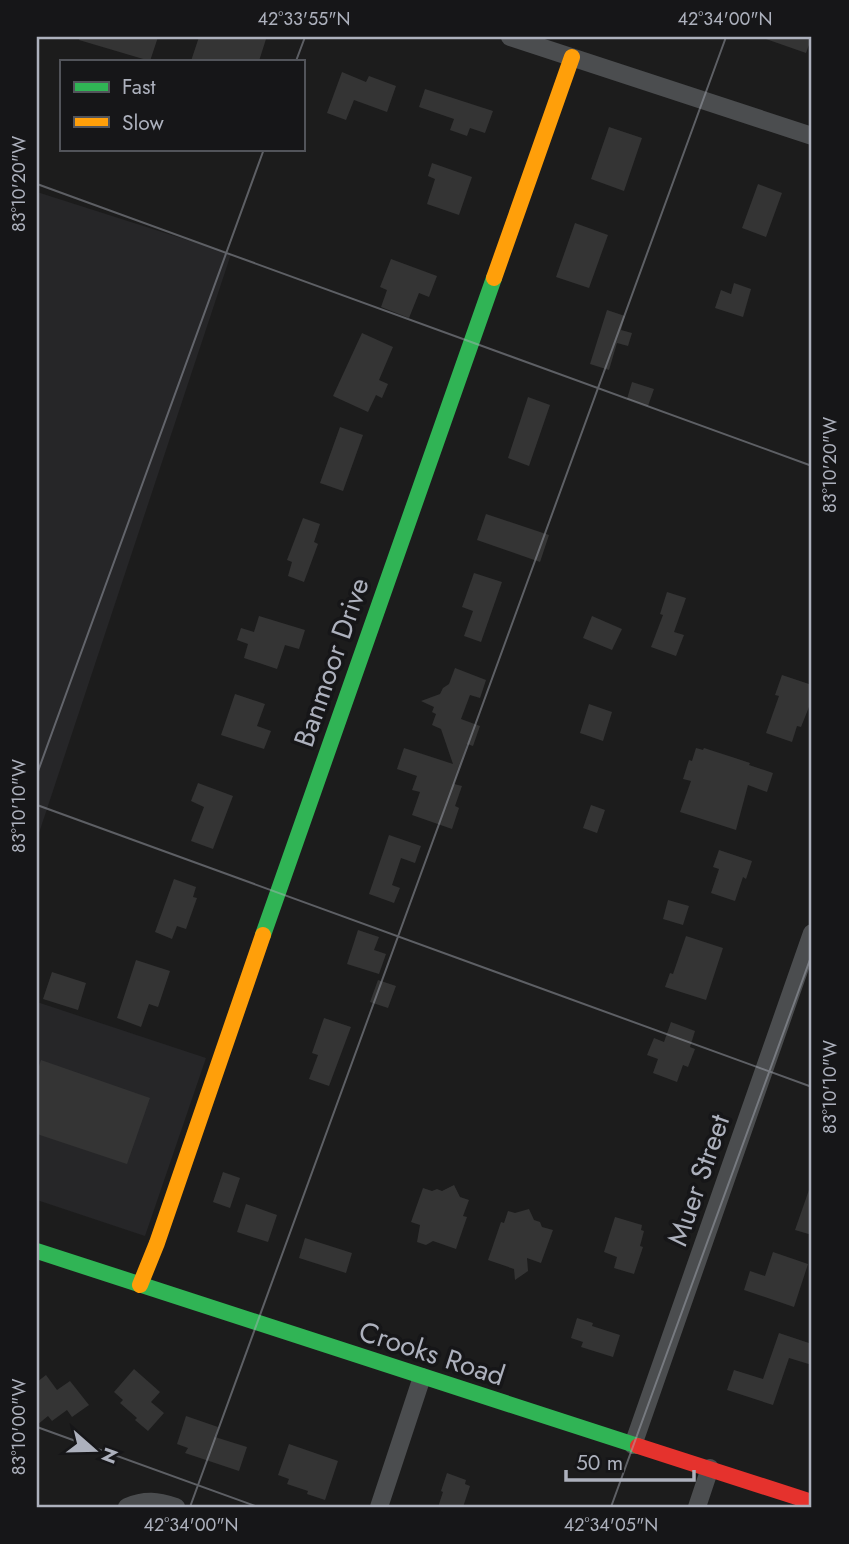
<svg xmlns="http://www.w3.org/2000/svg" width="849" height="1544" font-family="Jost,sans-serif">
<style>
.built{fill:#262628}
.building{fill:#343434}
.lines{fill:none;stroke-linecap:round;stroke-linejoin:round}
.street{stroke:#4b4d4f;stroke-width:18}
.fast{stroke:#30b455;stroke-width:16}
.slow{stroke:#ff9f0a;stroke-width:16}
.jam{stroke:#e5322d;stroke-width:16}
.ticks{fill:none;stroke:#adb1bd;stroke-width:2;stroke-opacity:0.45}
.labels{text-anchor:middle;stroke-width:7;stroke-linejoin:round;paint-order:stroke}
.street-label{font-size:28px;fill:#adb1bd;stroke:#161618}
.neatline{fill:none;stroke:#adb1bd;stroke-width:2.5}
.ticks-label{font-size:18px;text-anchor:middle;fill:#adb1bd}
</style>
<rect width="100%" height="100%" fill="#1c1c1c"/>
<path class="built" d="M37,192l194,62 -194,585z
M37,1002l169,56 -61,178 -108,-36z"/>
<path class="building" d="M80,37h78l-8,24 -71,-21z
M199,37h58l9,2 -7,22h-68z
M766,37h46l-6,16 -40,-14z
M342,72l24,10 3,-6 27,10 -9,26 -33,-12 -8,20 -19,-7z
M425,89l68,22 -8,22 -15,-5 -3,8 -17,-6 4,-11 -35,-12z
M609,127l33,11 -18,53 -33,-12z
M432,163l40,14 -13,38 -32,-11 8,-25 -7,-3z
M758,184l24,9 -16,44 -24,-9z
M575,223l33,12 -19,53 -33,-11z
M391,259l46,17 -8,21 -10,-4 -10,25 -28,-11 6,-17 -7,-3z
M734,283l17,6 -8,28 -28,-9 6,-18 10,4z
M607,310l18,6 -4,14 11,3 -4,13 -11,-3 -8,27 -19,-6z
M362,333l31,14 -14,33 9,4 -6,14 -6,-3 -8,17 -35,-16z
M632,382l22,7 -6,17 -21,-7z
M528,397l22,8 -21,61 -21,-8z
M340,427l23,8 -20,56 -23,-8z
M486,514l63,21 -9,27 -63,-22z
M303,518l17,6 -6,18 4,2 -14,38 -16,-6 4,-14 -5,-2z
M474,573l28,9 -21,60 -17,-6 9,-25 -11,-4z
M667,592l19,6 -12,34 10,3 -8,21 -25,-9 12,-32 -3,-1z
M259,616l46,14 -6,19 -14,-4 -8,24 -33,-11 4,-14 -11,-4 4,-12 13,4z
M592,616l30,13 -10,21 -29,-12z
M455,668l31,12 -6,18 -10,-3 -9,24 19,7 -7,20 -6,-2 -13,40 8,2 -7,20 4,2 -7,21 -40,-14 8,-23 -8,-2 5,-14 -20,-7 7,-21 49,16 -12,-35 -9,-4 4,-11 -4,-2 2,-5 -13,-6 19,-7 3,-6 6,-4z
M782,675l30,10v13l-3,9 -8,20 -4,-1 -5,16 -26,-9 13,-37 -4,-1z
M235,694l30,10 -8,22 14,5 -7,18 -43,-14z
M589,704l23,8 -9,29 -23,-8z
M696,748l7,2 1,-2 31,10 15,5 -1,2 24,8 -6,19 -19,-7 -12,45 -56,-18 11,-31 -8,-2 6,-19 3,1z
M198,783l35,13 -20,53 -22,-8 13,-34 -13,-6z
M591,805l14,5 -8,23 -14,-5z
M389,835l32,11 -6,17 -14,-5 -9,27 8,3 -6,15 -25,-9z
M719,850l33,11 -6,18 -3,-2 -8,24 -24,-8 8,-24 -6,-2z
M174,879l22,8 -3,10 4,1 -11,31 -9,-3 -5,13 -17,-7z
M668,900l21,6 -6,19 -20,-6z
M358,930l21,7 -5,13 12,4 -7,20 -32,-10z
M686,936l37,12 -17,52 -41,-13 5,-14 3,1z
M136,960l34,11 -12,36 -9,-3 -8,23 -24,-9z
M52,972l34,11 -8,27 -35,-11z
M378,980l18,6 -8,22 -18,-6z
M324,1018l27,9 -22,59 -20,-7 9,-24 -6,-2z
M671,1022l24,9 -5,16 5,2 -7,18 -5,-2 -6,17 -24,-9 5,-14 -11,-4 7,-17 10,4z
M41,1060l109,38 -23,66 -90,-30v-62z
M223,1172l17,6 -10,30 -17,-6z
M454,1185l6,12 9,3 -6,16 4,1 -11,32 -23,-8 -7,4 -9,-3 3,-17 -9,-3 12,-34 9,3 5,-2 5,2z
M810,1187l2,1v47l-17,-5z
M246,1204l31,11 -9,27 -31,-10z
M529,1209l5,11 6,2 2,5 11,3 -12,33 -14,-5 1,13 -13,9 -1,-11 -26,-9 13,-38 3,1 4,-12 7,2z
M615,1217l27,8 -1,5 3,1 -4,15 3,1 -9,27 -20,-6 3,-11 -13,-5z
M305,1238l47,15 -6,20 -47,-15z
M773,1252l35,12 -14,43 -50,-17 6,-19 15,5z
M577,1318l16,5 -1,3 28,9 -7,22 -32,-10 2,-5 -12,-4z
M779,1333l33,11v21l-23,-7 -16,47 -46,-15 7,-20 29,9z
M134,1369l26,23 -9,10 13,11 -16,18 -13,-11 2,-2 -17,-15 3,-3 -9,-8z
M46,1375l11,15 13,-9 19,24 -17,12 -5,-7 -15,11 -4,-5 -11,9v-43z
M186,1416l32,11 -3,10 32,10 -8,24 -54,-18 3,-5 -11,-4z
M289,1444l49,17 -13,39 -18,-6 1,-3 -21,-7 2,-5 -11,-4z
M447,1473l19,7 -1,4 5,2 -7,21h-25l5,-15 -2,-1z"/>
<g class="lines">
<path class="street" d="M510,37l302,99
M633,1445l179,-512
M127,1507c19,-8 30,-6 49,0
M379,1507l43,-130
M697,1507l13,-39"/>
<path class="fast" d="M263,935l231,-657
M37,1251l601,195"/>
<path class="slow" d="M494,278l78,-221
M140,1285l17,-42 106,-308"/>
<path class="jam" d="M638,1446l174,56"/>
</g>
<path class="ticks" d="M296,61l9,-24M37,184l775,282M37,774l227,-625M37,805l775,282M37,1427l221,80M190,1507l536,-1470M611,1507l201,-553"/>
<g class="labels">
<g class="street-label">
<text transform="translate(331 662) rotate(-71)" y="10">Banmoor Drive</text>
<text transform="translate(698 1180) rotate(-71)" y="10">Muer Street</text>
<text transform="translate(432 1353) rotate(18)" y="10">Crooks Road</text>
</g>
</g>
<rect width="849" height="1544" fill="none" stroke="#161618" stroke-width="77"/>
<rect x="60" y="60" width="245" height="91" fill="#161618" stroke="#52545a" stroke-width="2"/>
<rect x="74" y="82" width="35" height="10" fill="#30b455" stroke="#52545a" stroke-width="2"/>
<text x="122" y="94" font-size="21" fill="#adb1bd">Fast</text>
<rect x="74" y="117" width="35" height="10" fill="#ff9f0a" stroke="#52545a" stroke-width="2"/>
<text x="122" y="130" font-size="21" fill="#adb1bd">Slow</text>
<g transform="translate(94 1450) rotate(110)" stroke="#161618" stroke-width="5" paint-order="stroke">
<path d="M0-5L12 26L0 18L-12 26Z" fill="#adb1bd"/>
<text y="-10" font-size="19" font-weight="bold" text-anchor="middle" fill="#adb1bd">N</text>
</g>
<path d="M566 1470v10h128v-10" fill="none" stroke="#adb1bd" stroke-width="3.5"/>
<text x="576" y="1470" font-size="21" fill="#adb1bd" stroke="#161618" stroke-width="5" paint-order="stroke">50 m</text>
<rect x="38" y="38" width="772" height="1468" class="neatline"/>
<g class="ticks-label">
<text x="304" y="25">42°33'55"N</text>
<text x="725" y="25">42°34'00"N</text>
<text transform="translate(19 184) rotate(-90)" y="6">83°10'20"W</text>
<text transform="translate(830 465) rotate(-90)" y="6">83°10'20"W</text>
<text transform="translate(19 806) rotate(-90)" y="6">83°10'10"W</text>
<text transform="translate(830 1087) rotate(-90)" y="6">83°10'10"W</text>
<text transform="translate(19 1427) rotate(-90)" y="6">83°10'00"W</text>
<text x="191" y="1531">42°34'00"N</text>
<text x="611" y="1531">42°34'05"N</text>
</g>
</svg>
